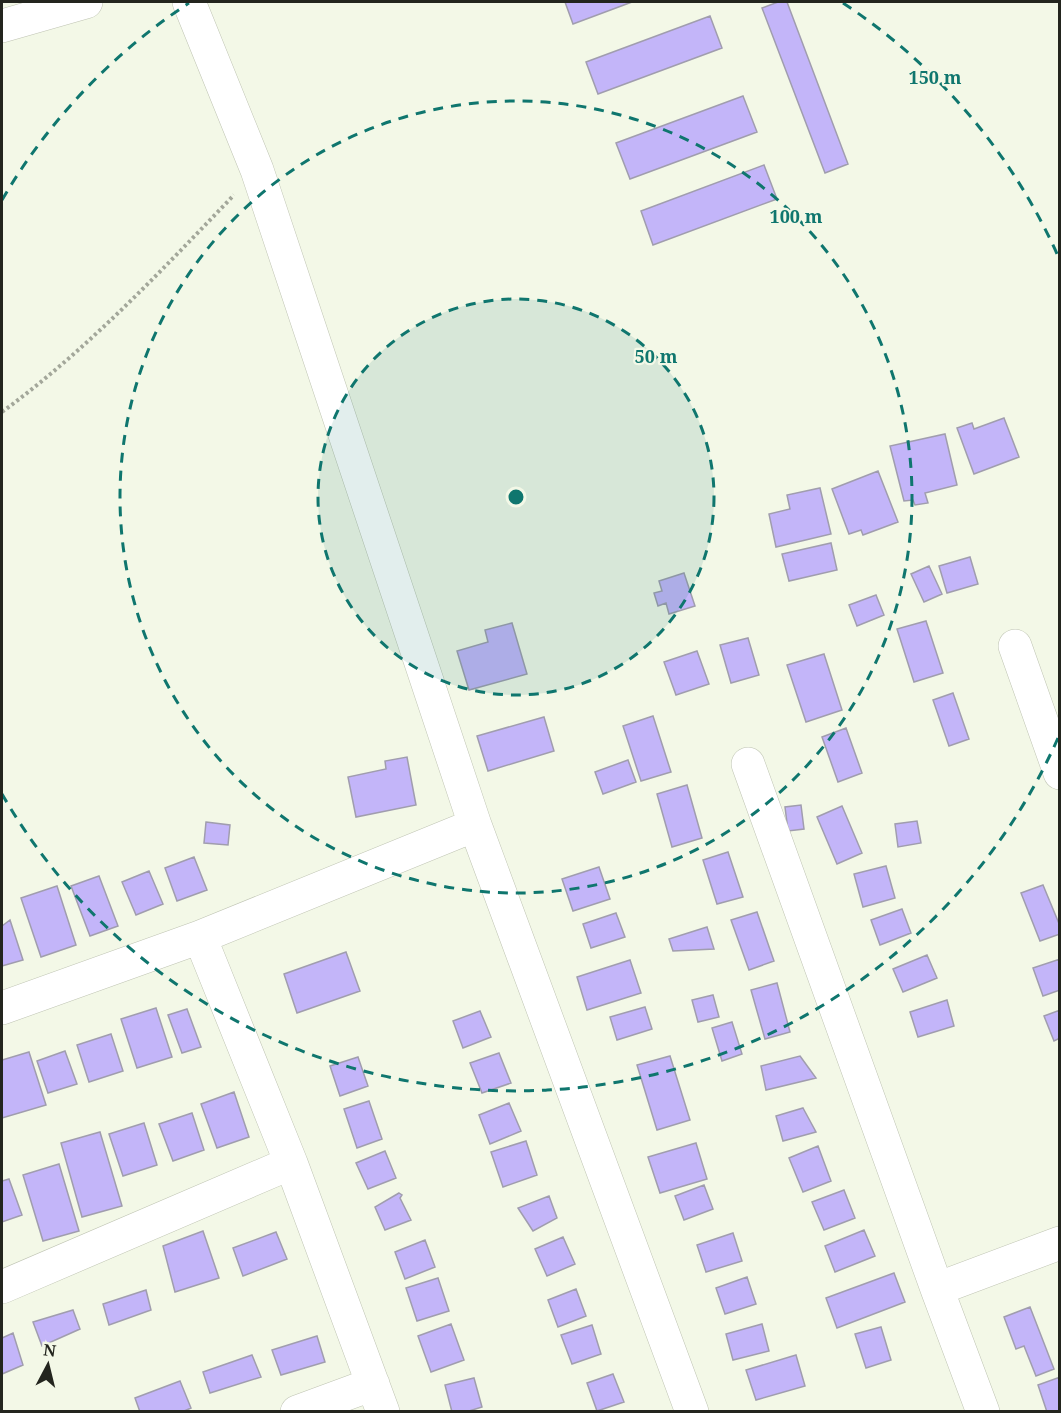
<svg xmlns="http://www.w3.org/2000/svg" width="1061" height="1413" font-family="'Noto Serif',serif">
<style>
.building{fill:#c3b5f9;stroke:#a09dae;stroke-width:1.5}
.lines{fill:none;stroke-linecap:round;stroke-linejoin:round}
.minor-casing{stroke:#bfc4b3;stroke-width:34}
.path{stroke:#a3a79a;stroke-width:4;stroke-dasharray:3 3;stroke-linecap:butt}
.minor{stroke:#fff;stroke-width:33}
.ring{fill:none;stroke:#0f766e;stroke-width:3;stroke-dasharray:10 8}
.centre{fill:#0f766e;stroke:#f3f8e7;stroke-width:3}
.ring-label{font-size:18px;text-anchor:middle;font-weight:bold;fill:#0f766e;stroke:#f3f8e7;stroke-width:4.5;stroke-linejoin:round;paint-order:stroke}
</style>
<rect width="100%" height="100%" fill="#f3f8e7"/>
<path class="building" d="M565,2h67l-59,22z
M778,2h9l61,162 -23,9 -63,-165z
M710,16l12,32 -124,46 -12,-32z
M743,96l14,36 -127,47 -14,-36z
M764,165l13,34 -124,46 -12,-34z
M1004,418l15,39 -45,17 -17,-46 15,-5 2,6z
M945,434l12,51 -32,8 3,10 -13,2 -2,-5 -9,1 -14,-55z
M878,471l20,51 -35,13 -2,-5 -12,4 -17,-45z
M820,488l11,46 -55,13 -7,-33 21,-5 -3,-14z
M831,543l6,27 -48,11 -7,-27z
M970,557l8,27 -31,9 -8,-27z
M929,566l13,28 -18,8 -13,-28z
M684,573l11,33 -26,8 -3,-11 -8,3 -4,-13 8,-2 -3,-10z
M876,595l8,20 -27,11 -8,-21z
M926,621l17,52 -29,9 -17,-53z
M512,623l15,51 -58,16 -12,-39 31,-9 -3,-12z
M748,638l11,37 -28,8 -11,-38z
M697,651l12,33 -33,11 -12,-33z
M824,654l18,56 -36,12 -19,-57z
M953,693l16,46 -20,7 -16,-46z
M653,716l18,56 -30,9 -18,-55z
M544,717l10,34 -66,20 -11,-35z
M846,728l16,45 -24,9 -16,-45z
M407,757l9,48 -60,12 -8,-40 38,-8 -1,-8z
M628,760l8,22 -33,12 -8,-22z
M687,785l15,53 -30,9 -15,-53z
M801,805l3,24 -16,2 -3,-24z
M842,806l20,47 -25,11 -20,-47z
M917,821l4,22 -23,4 -3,-23z
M206,822l24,3 -2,20 -24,-2z
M728,852l15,45 -26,7 -14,-44z
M194,857l13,33 -30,11 -12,-33z
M886,866l9,32 -32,9 -9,-33z
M599,867l11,32 -37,12 -11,-32z
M149,871l14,33 -27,11 -14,-33z
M99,876l19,50 -28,10 -19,-50z
M1043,885l17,41v8l-20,7 -19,-48z
M57,886l19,59 -35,12 -20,-59z
M902,909l9,24 -31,12 -9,-25z
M757,912l17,49 -25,9 -18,-50z
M616,913l9,24 -34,11 -8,-24z
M10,920l13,40 -21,6v-40z
M707,927l7,22 -41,2 -4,-12z
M346,952l14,39 -63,22 -13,-39z
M927,955l10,23 -34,14 -10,-23z
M1060,959v31l-17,6 -10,-28z
M630,960l11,33 -54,17 -10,-33z
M777,983l13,49 -25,7 -14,-49z
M713,995l6,22 -21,5 -6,-22z
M947,1000l7,26 -36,11 -8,-25z
M645,1007l7,22 -35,11 -7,-23z
M156,1008l16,49 -35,11 -16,-49z
M187,1009l14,38 -19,6 -14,-38z
M1060,1010v28l-6,3 -10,-25z
M480,1011l11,26 -28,11 -10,-27z
M732,1022l10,32 -20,7 -10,-33z
M111,1034l12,37 -34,11 -12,-37z
M65,1051l12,33 -29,9 -11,-32z
M29,1052l17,53 -44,13v-58z
M499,1053l12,30 -29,10 -12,-30z
M670,1056l20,64 -33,10 -20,-65z
M800,1056l16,22 -50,12 -5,-24z
M358,1057l10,29 -28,10 -10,-30z
M234,1092l15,45 -32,11 -16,-44z
M369,1101l13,38 -25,9 -13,-39z
M509,1103l12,28 -31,13 -11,-29z
M803,1108l13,24 -33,9 -7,-25z
M192,1113l12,37 -31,11 -14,-37z
M144,1123l13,42 -34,11 -14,-42z
M100,1132l22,74 -40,11 -21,-74z
M526,1141l11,34 -34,12 -12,-35z
M696,1143l11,36 -47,14 -12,-36z
M818,1146l13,35 -28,11 -14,-34z
M385,1151l11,27 -28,11 -12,-26z
M59,1164l20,67 -36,10 -20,-66z
M9,1179l13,36 -20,7v-41z
M704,1185l9,24 -29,11 -9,-24z
M844,1190l11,28 -31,12 -12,-28z
M399,1193l3,2 -2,3 11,22 -26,10 -10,-23z
M549,1196l8,22 -24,13 -15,-23z
M864,1230l11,26 -40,16 -10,-26z
M203,1231l16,47 -44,14 -12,-46z
M276,1232l11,27 -44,17 -10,-28z
M733,1233l9,28 -36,11 -9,-27z
M563,1237l12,27 -28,12 -12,-27z
M425,1240l10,27 -30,12 -10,-27z
M894,1273l11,29 -68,26 -11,-30z
M747,1277l9,27 -31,10 -9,-26z
M438,1278l11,33 -32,10 -11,-33z
M576,1289l10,27 -28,11 -10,-27z
M146,1290l5,20 -42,15 -6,-21z
M1030,1307l24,62 -18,7 -12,-30 -8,3 -12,-32z
M73,1310l7,19 -38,17 -9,-24z
M451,1324l13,36 -33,12 -13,-36z
M762,1324l7,27 -36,9 -7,-26z
M592,1325l9,29 -29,10 -11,-29z
M881,1327l10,33 -25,8 -11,-34z
M13,1333l10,32 -21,9v-36z
M317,1336l8,26 -44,13 -9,-25z
M252,1355l9,22 -51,16 -7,-21z
M796,1355l9,31 -49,14 -10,-30z
M613,1374l11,28 -27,9 -10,-28z
M1060,1377v35h-13l-9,-27z
M474,1378l8,29 -16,5h-14l-7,-27z
M180,1381l11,27 -9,4h-42l-5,-14z"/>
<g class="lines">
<g class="minor-casing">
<path id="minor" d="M189,2l68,168 218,655 217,587
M2,26l84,-24
M1015,646l45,127
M748,764l189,525
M2,1008l198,-71 275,-112
M291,1163l92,249
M2,1287l289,-124 -91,-226
M297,1412l76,-28
M983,1412l-46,-123 123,-46"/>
</g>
<path class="path" d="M2,412c86,-63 158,-140 232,-217"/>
<use href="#minor" class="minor"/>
</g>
<circle cx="516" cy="497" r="198" fill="#0f766e" fill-opacity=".12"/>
<g class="ring">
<circle cx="516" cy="497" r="198"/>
<circle cx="516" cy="497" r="396"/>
<path d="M1058 738A593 593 0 0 1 2 794M2 200A593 593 0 0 1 189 3M843 3A593 593 0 0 1 1058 256"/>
</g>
<circle cx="516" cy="497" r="9" class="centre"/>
<g class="ring-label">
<text x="935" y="84">150 m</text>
<text x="796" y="223">100 m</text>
<text x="656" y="363">50 m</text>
</g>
<rect width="1061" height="1413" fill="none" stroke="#23251e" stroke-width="6"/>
<g transform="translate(48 1365) rotate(7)" stroke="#f3f8e7" stroke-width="4.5" paint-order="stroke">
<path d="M0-4.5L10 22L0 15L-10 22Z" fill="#23251e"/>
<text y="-9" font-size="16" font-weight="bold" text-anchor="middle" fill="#23251e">N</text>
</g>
</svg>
